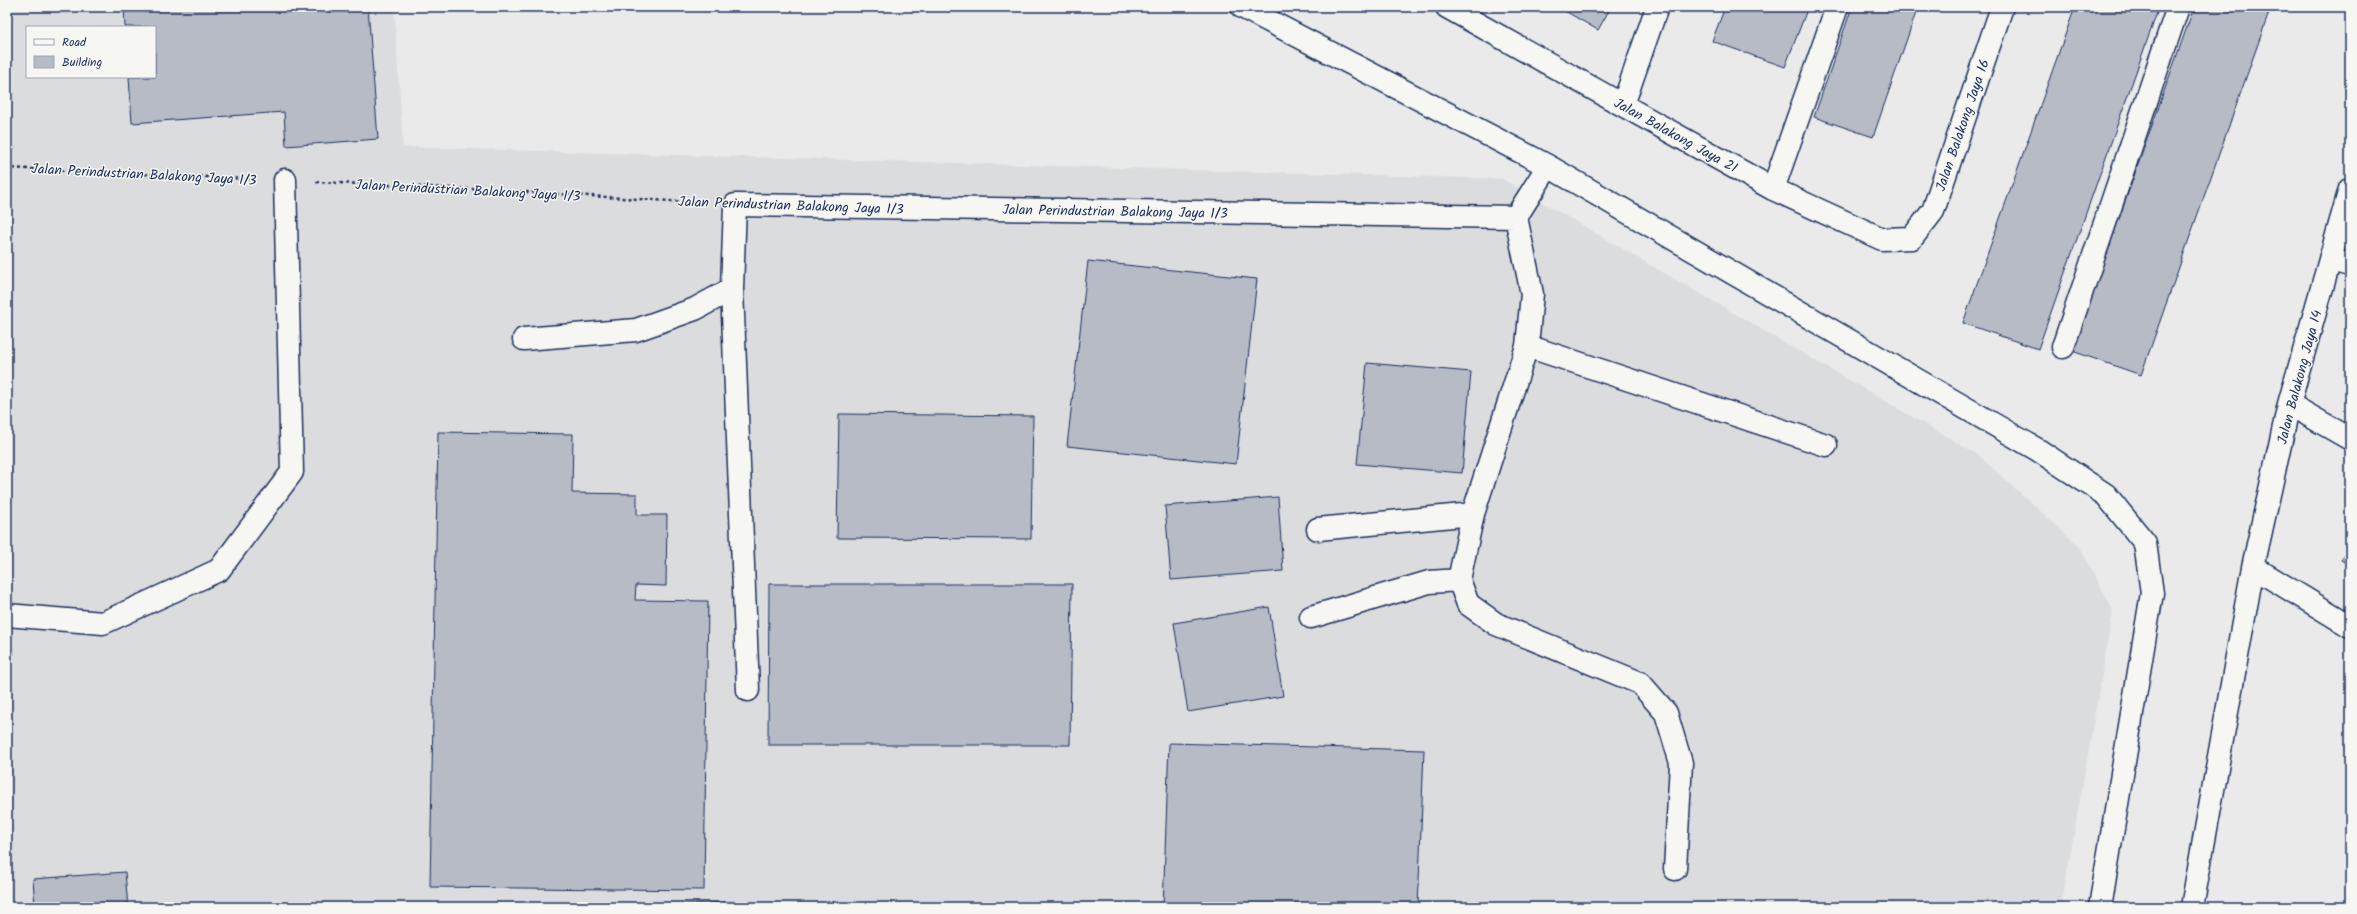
<svg xmlns="http://www.w3.org/2000/svg" width="2357" height="914" font-family="Kalam,sans-serif">
<style>
.built{fill:#dadcde;fill-rule:evenodd}
.building{fill:#b6bbc6;stroke:#1b2f5e}
.lines{fill:none;stroke-linecap:round;stroke-linejoin:round}
.minor-casing{stroke:#1b2f5e;stroke-width:25}
.path{stroke:#1b2f5e;stroke-width:2.5;stroke-dasharray:3 3;stroke-linecap:butt}
.minor{stroke:#f6f6f2;stroke-width:22}
.labels{text-anchor:middle;stroke-width:3;stroke-linejoin:round;paint-order:stroke}
.street-label{font-size:14px;fill:#1b2f5e;stroke:#f6f6f2}
</style>
<rect width="100%" height="100%" fill="#e9eae9"/>
<filter id="ink" filterUnits="userSpaceOnUse"><feTurbulence type="fractalNoise" baseFrequency=".025" numOctaves="2"/><feDisplacementMap in="SourceGraphic" scale="8" xChannelSelector="R" yChannelSelector="G"/><feConvolveMatrix kernelMatrix="1 2 1 2 8 2 1 2 1" color-interpolation-filters="sRGB"/></filter>
<g filter="url(#ink)">
<path class="built" d="M7,7h387l9,140 1099,32 476,276 102,92 33,64 -52,296h-2054zM27,27h128v50h-128z"/>
<path class="building" d="M124,7h244l10,132 -92,7 -2,-34 -152,11 -3,-46h26v-50h-30z
M1558,7h53l-13,23z
M1725,7h83l-23,60 -73,-26z
M1852,7h66l-45,130 -59,-20z
M2075,7h84l-121,342 -75,-26z
M2194,7h77l-130,368 -69,-24z
M1088,261l169,18 -21,185 -169,-18z
M1367,363l104,9 -9,101 -105,-9z
M839,414l194,2 -2,123 -194,-1z
M438,432l135,2 -1,59 65,1v21h30l-1,71 -30,-1 -1,15 73,1 -4,289 -274,-3z
M1278,497l5,74 -112,9 -6,-74z
M2350,542v23l-9,-5z
M769,584h303l-2,161h-302z
M1269,607l14,89 -95,16 -14,-89z
M1169,743l255,7 -6,157h-255z
M125,872l3,35h-93l-2,-28z
M733,902v5h-113z"/>
<g class="lines">
<g class="minor-casing">
<path id="minor" d="M1242,7l306,159 490,284 68,45 39,48 7,50 -52,314
M1447,7l326,182 109,50 30,-1 21,-27 69,-204
M1623,105l34,-98
M1773,189l64,-182
M1516,217l16,77 -5,52 -54,168 -14,66 9,24 28,20 144,59 26,30 15,50 -6,106
M2331,260l19,5
M524,339l112,-9 59,-21 37,-20
M1527,346l299,99
M2063,347l115,-340
M2289,404l61,35
M1318,529l155,-15
M2253,567l97,59
M7,615l96,8 116,-53 73,-98 -7,-292
M1311,617l118,-35 30,-2
M748,690l-16,-401 3,-84 781,12 32,-51
M2192,907l61,-340 36,-163 61,-215"/>
</g>
<path class="path" d="M7,168l246,11
M316,182l178,8 208,13"/>
<use href="#minor" class="minor"/>
</g>
</g>
<g class="labels">
<g class="street-label">
<text transform="translate(1962 125) rotate(-71)" y="5">Jalan Balakong Jaya 16</text>
<text transform="translate(1676 135) rotate(29)" y="5">Jalan Balakong Jaya 21</text>
<text transform="translate(144 174) rotate(3)" y="5">Jalan Perindustrian Balakong Jaya 1/3</text>
<text transform="translate(468 190) rotate(3)" y="5">Jalan Perindustrian Balakong Jaya 1/3</text>
<text transform="translate(791 205) rotate(2)" y="5">Jalan Perindustrian Balakong Jaya 1/3</text>
<text transform="translate(1115 211) rotate(1)" y="5">Jalan Perindustrian Balakong Jaya 1/3</text>
<text transform="translate(2299 377) rotate(-75)" y="5">Jalan Balakong Jaya 14</text>
</g>
</g>
<rect width="2357" height="914" fill="none" stroke="#f6f6f2" stroke-width="24"/>
<rect x="12" y="12" width="2333" height="890" fill="none" stroke="#1b2f5e" stroke-width="1.5" filter="url(#ink)"/>
<rect x="26" y="26" width="130" height="52" fill="#f6f6f2" stroke="#9ea6b7"/>
<rect x="34" y="39" width="20" height="6" fill="#f6f6f2" stroke="#9ea6b7"/>
<text x="62" y="46" font-size="12" fill="#1b2f5e">Road</text>
<rect x="34" y="56" width="20" height="12" fill="#b6bbc6" stroke="#9ea6b7"/>
<text x="62" y="66" font-size="12" fill="#1b2f5e">Building</text>
</svg>
